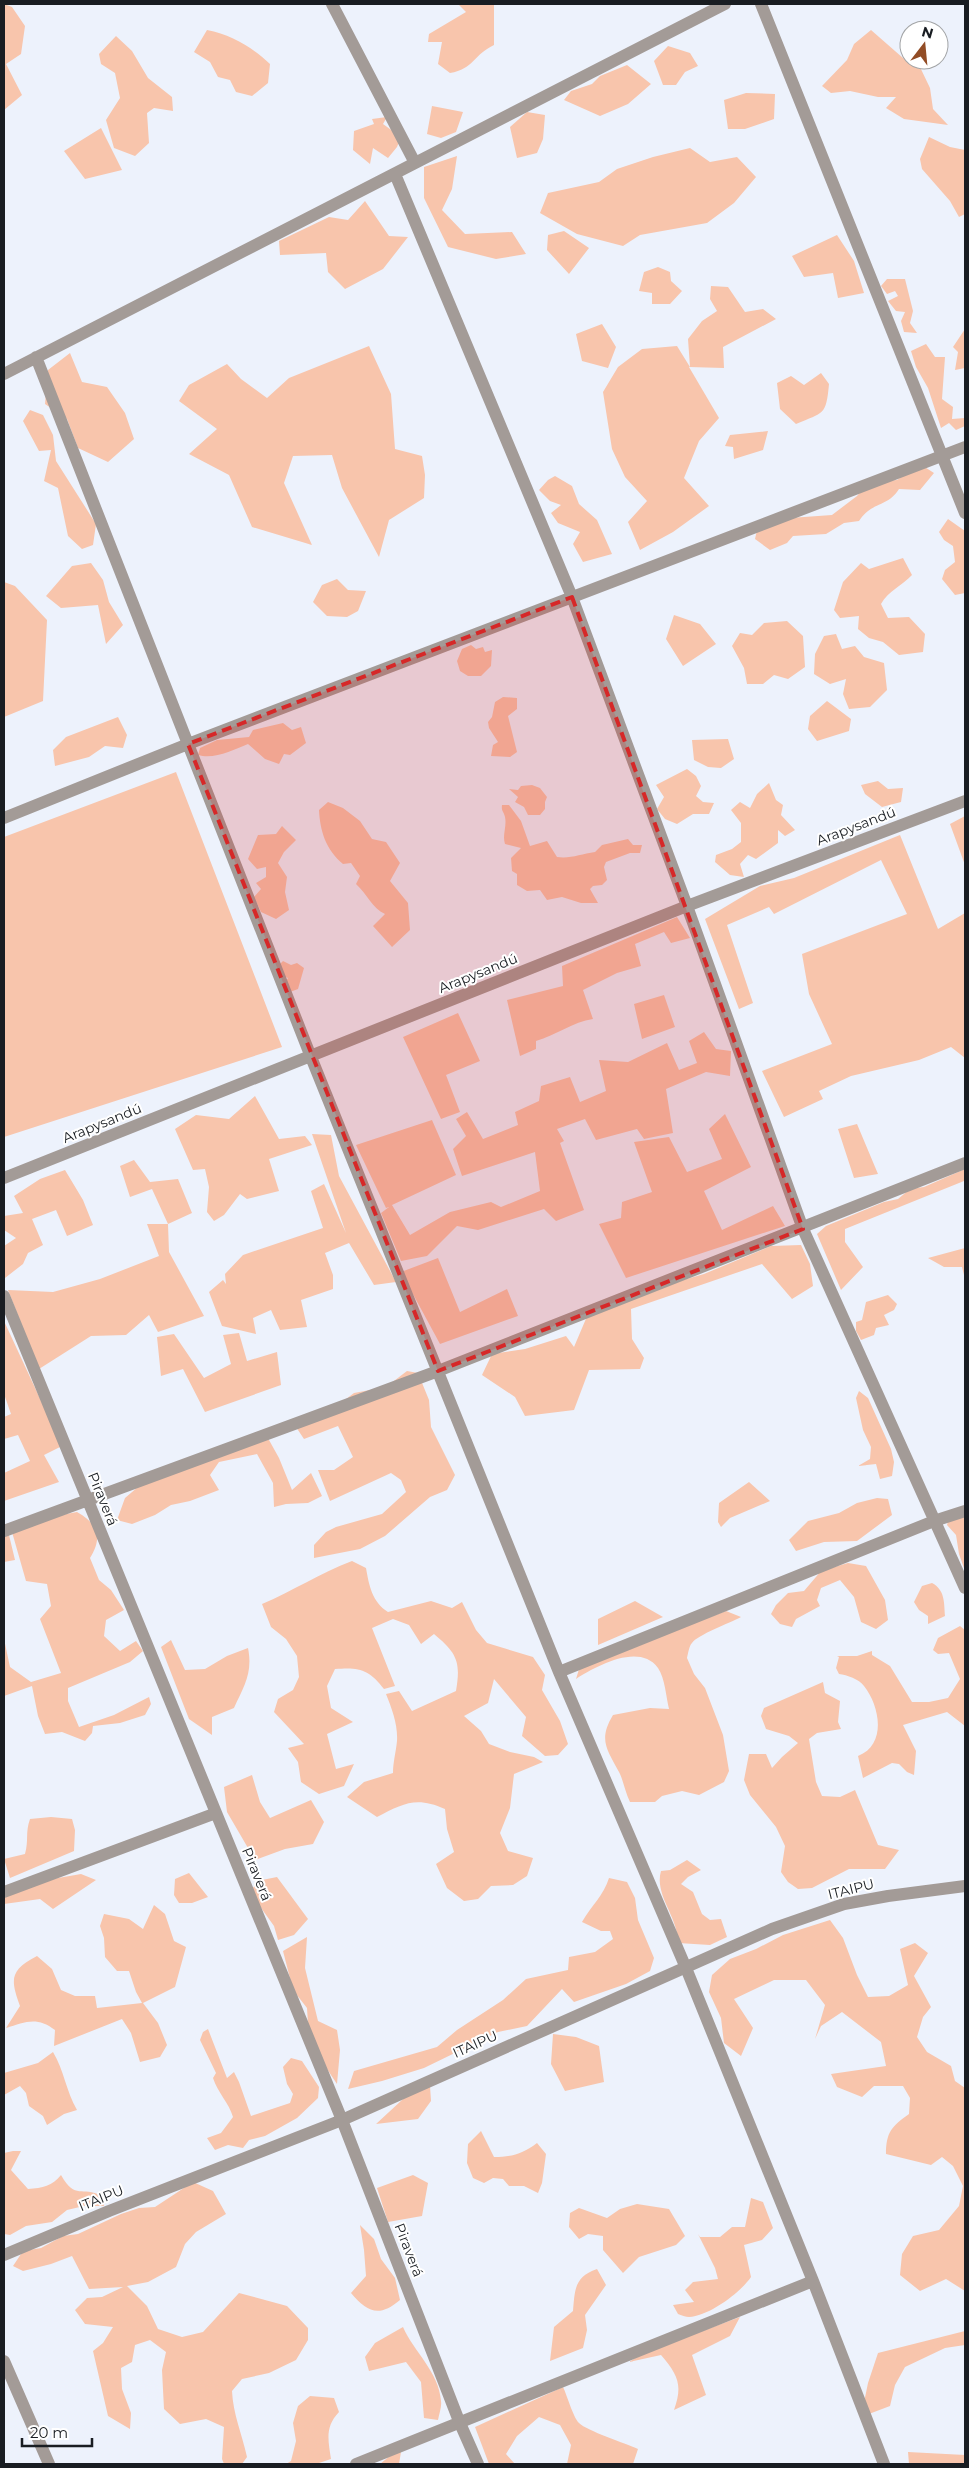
<svg xmlns="http://www.w3.org/2000/svg" width="969" height="2468" font-family="Montserrat,sans-serif">
<style>
.green{fill:#f8c5ac}
.lines{fill:none;stroke-linecap:round;stroke-linejoin:round}
.minor{stroke:#a39b97;stroke-width:12}
.marked{fill:#d62828;fill-opacity:0.2;stroke:#d62828;stroke-width:4;stroke-dasharray:10 6;stroke-linejoin:round}
.labels{text-anchor:middle;stroke-width:4;stroke-linejoin:round;paint-order:stroke}
.street-label{font-size:14px;fill:#191d22;stroke:#fff}
</style>
<rect width="100%" height="100%" fill="#edf2fc"/>
<path class="green" d="M4,4l8,3 13,19 -4,28 -15,10 16,31 -18,15z
M458,4h36v41c-21,10 -20,24 -44,28l-12,-9 4,-22h-14l1,-8 37,-22z
M207,30c25,5 45,17 63,34l-2,19 -16,13 -16,-4 -6,-12 -12,-3 -8,-15 -16,-10z
M871,30l32,28 16,7 11,23 3,21 15,16 -44,-6 -18,-11 10,-11h-18l-28,-6 -19,2 -9,-7 25,-26 7,-16z
M116,36l16,15 16,27 24,19 1,14 -19,-3 -7,5 2,30 -14,13 -21,-8 -8,-28 14,-22 -5,-25 -14,-9 -2,-10z
M668,46l22,7 8,13 -13,6 -9,13h-13l-9,-24z
M627,65l24,19 -23,20 -28,12 -36,-16 7,-9 21,-7 8,-8z
M746,93l29,1 -1,25 -29,10h-17l-4,-29z
M432,106l31,6 -7,20 -15,6 -14,-4z
M527,112l18,3 -2,24 -6,14 -20,5 -7,-31z
M387,117l-4,7 18,13 -4,10 -9,11 -15,-10 -3,16 -17,-14 1,-19 20,-7 -2,-5z
M101,128l21,42 -37,9 -21,-28z
M929,137l21,10 15,3v64l-6,3 -9,-16 -28,-32 -2,-10z
M690,148l20,14 27,-5 19,20 -22,26 -27,20 -67,12 -17,11 -46,-12 -37,-21 8,-20 51,-11 18,-13 36,-12z
M457,156l-5,33 -10,21 23,24 47,-2 14,22 -30,5 -48,-12 -24,-49v-31z
M365,201l24,35 19,1 -25,32 -38,20 -17,-17 -2,-19 -46,2 -1,-14 50,-24 19,3z
M564,231l25,17 -20,26 -22,-24 1,-15z
M837,235l17,26 10,32 -26,5 -5,-25 -29,4 -12,-21z
M658,267l12,5 1,9 11,10 -12,13h-18v-11l-13,-2 5,-19z
M887,279h18l8,32 -3,12 7,10 -13,-1 -3,-11 4,-9 -9,-1 -8,-10 10,-5 -3,-5 -8,3 -6,-8z
M711,286l17,1 17,25 18,-3 13,10 -53,28 1,21 -35,-1 30,51 -20,23 -15,37 25,28 -36,26 -33,18 -12,-28 19,-21 -22,-24 -13,-28 -9,-57 15,-25 24,-18 35,-3 13,21 -2,-28 14,-18 15,-10 -7,-12z
M602,324l14,23 -8,21 -26,-7 -6,-27z
M965,329v39l-10,2 3,-18 -5,-5z
M926,344l9,13h10l-3,42 11,8 -1,12 13,-1v8l-9,4 -7,-7 -8,5 -13,-40 -12,-21 -5,-16z
M369,346l22,48 4,55 27,7 3,19 -1,23 -35,22 -10,37 -37,-69 -10,-33 -39,1 -9,27 28,62 -60,-18 -23,-52 -40,-21 28,-25 -38,-28 10,-16 38,-21 14,15 26,19 22,-20z
M70,353l12,29 25,5 18,26 9,26 -26,23 -30,-14 -11,-29 -22,-15 3,-34z
M821,373l8,11c-3,32 -5,28 -33,40l-16,-15 -3,-26 14,-7 13,9z
M30,410l13,5 10,20 3,26 40,63 -3,21 -11,4 -14,-13 -10,-48 -14,-7 7,-31 -12,1 -16,-30z
M768,431l-5,19 -29,9 -1,-12 -8,-1 5,-11z
M920,464l14,9 -14,17 -21,-1c-12,19 -27,12 -40,32l-15,2 -18,11 -33,2 -6,7 -17,7 -15,-11 3,-13 18,-7 56,-4 25,-19 12,-14 28,-2z
M555,476l17,10 7,18 18,16 15,34 -29,8 -10,-18 7,-12 -22,-9 -7,-10 10,-8 -11,-4 -11,-11 9,-10z
M948,519l17,12v62l-10,2 -13,-16 3,-9 10,-8 -2,-16 -9,-6 -5,-8z
M903,558l9,17c-10,11 -24,16 -31,29l7,14 21,-1 16,17 -2,18 -24,3 -16,-13 -14,-4 -11,-9 1,-13 -19,2 -6,-8 9,-28 18,-19 8,6z
M91,563l12,17 6,22 14,23 -17,19 -8,-39 -37,3 -15,-12 26,-30z
M337,579l11,11 18,1 -8,20 -11,6 -20,-1 -14,-14 9,-17z
M4,582l11,4 32,34 -4,81 -39,16z
M674,615l26,9 16,20 -33,22 -17,-27z
M787,621l16,15 2,31 -17,12 -14,-4 -11,9h-16l-3,-16 -12,-22 8,-13 12,2 12,-12z
M836,634l6,15 13,-3 9,11 20,6 3,27 -17,17 -21,2 -6,-15 3,-15 -16,5 -16,-10 1,-20 9,-18z
M471,645l5,4 7,-2 2,5 7,-2 -1,16 -10,10h-13l-8,-5 -3,-10 5,-12z
M503,697l14,1v11l-9,7 9,36 -7,5 -19,-1 2,-11 5,-3 -9,-14 -1,-6 4,-5 3,-15z
M827,701l24,18 -2,12 -32,10 -9,-12 2,-13z
M118,717l9,18 -4,13 -18,-2 -16,11 -34,9 -2,-16 13,-13z
M283,723l9,7 9,-3 5,16 -16,12 -6,-1 -5,10 -14,-5 -17,-15c-15,6 -34,16 -50,11l2,-7 17,-8 32,-3 4,-7z
M728,739l6,20 -13,9 -13,-1 -14,-7 -2,-20z
M687,769l9,7 5,10 -5,10 7,6 11,1 -5,11h-16l-16,10 -12,-5 -8,-10 7,-12 -8,-12z
M176,772l106,275 -278,90v-300z
M878,781l10,8 15,-1 -2,14 -19,5 -17,-13 -4,-9z
M769,783l7,17 7,5 -2,10 14,15 -10,6 -7,-6v13l-22,16 -8,-4 -8,9 4,13 -14,-2 -15,-13 1,-7 16,-6 9,-7v-19l-10,-13 9,-8 10,6 7,-14z
M532,785l8,3 7,9 -2,5v7l-5,6h-12l-4,-8 -9,-5 3,-5 -9,-8 9,1 3,-4z
M328,802l15,6 17,13 12,18 14,3 14,21 -10,18 18,22 2,27 -18,17 -19,-21 12,-12c-13,-6 -18,-20 -29,-30l4,-8 -9,-13 -8,1c-17,-14 -23,-33 -24,-54z
M502,805h7l12,16 9,25 17,-5 10,16c13,2 24,-3 38,-5l7,-7 26,-6 5,6h9l-2,8h-10l-24,9 -2,5 3,13 -5,5 -9,1 -3,3 8,14h-17l-19,-6 -15,3 -7,-10 -13,1 -10,-6v-11l-5,-3 -1,-13 10,-10 -16,-4c-3,-9 2,-17 0,-27 -1,-5 -4,-6 -3,-12z
M965,816v49l-15,-41z
M282,826l14,14 -12,12 -6,11 9,14 -2,15 4,18 -13,9 -15,-7 -7,-15 7,-8 -5,-6 10,-6v-10l-9,2 -9,-10 10,-24 18,-1z
M900,835l38,94 27,-16v145l-14,-11 -32,13 -68,16 -32,15 4,8 -39,18 -22,-46 70,-27 -23,-50 -7,-40 105,-40 -26,-54 -107,54 -5,-7 -42,18 26,78 -14,6 -34,-90 55,-33 34,-8z
M677,917l13,21 -19,5 -7,-11 -29,12 6,22 -24,7 -34,17 10,29c-20,3 -37,16 -57,22v8l-16,7 -13,-56 56,-14 -1,-20z
M283,961l8,4 6,-2 7,5 -6,21 -8,3 -6,-8 4,-6 -6,-2 -3,-11z
M664,995l11,32 -33,12 -8,-35z
M458,1013l22,48 -34,14 14,37 -19,7 -38,-82z
M704,1032l12,17 15,2 -1,25 -24,-4 -40,17 7,44 -29,6 -7,-10 -41,11 -11,-21 -28,10 7,12 -4,2 24,67 -28,11 -12,-12 -66,21 -21,-4 -30,30 -26,5 -20,-48 8,-6 -3,1 -30,-63 76,-25 24,55 -64,30 18,30 40,-23 41,-10 10,5 39,-16 -5,-39 -73,24 -9,-27 13,-13 -10,-17 11,-7 16,27 35,-14 -3,-13 24,-11 2,-15 29,-9 10,25 26,-11 -7,-31 29,2 39,-19 12,27 18,-7 -8,-22z
M255,1096l24,43 26,-3 7,9 -43,14 10,32 -32,8 -7,-5 -16,21 -10,6 -7,-9 2,-25 -4,-18 -12,1 -18,-41 21,-14 33,4z
M725,1114l26,53 -47,24 18,39 51,-24 12,20 -159,52 -27,-54 22,-6 1,-16 30,-10 -18,-50 35,-5 18,35 35,-13 -13,-30z
M857,1124l21,50 -24,4 -16,-49z
M312,1134l19,1 8,41 57,106 -22,3 -25,-42 -24,10 8,22v14l-32,11 6,27 -27,3 -9,-20 -18,8 3,16 -34,-8 -13,-34 14,-12 3,4 -1,-10 18,-19 80,-27 -12,-37 13,-7 22,49z
M134,1160l16,22 28,-3 14,34 -24,11 1,28 35,64 -46,16 -9,-17 -23,20 -35,1 -52,33 -31,-79 45,2 47,-13 59,-23 -12,-32h21l-16,-35 -22,8 -10,-31z
M965,1169v14l-1,-2 -119,48v13l18,25 -22,23 -24,-56 9,-8 58,-24 14,-3 12,-10 14,-2z
M65,1170l18,30 10,25 -26,11 -11,-26 -24,9 11,26 -15,8 -5,11 -18,14 -1,-32 12,-8 -12,-8v-14l19,-3 -9,-17 26,-17z
M801,1245l9,19 3,22 -21,13 -30,-35 -131,45 1,30 12,19 -4,11 -51,1 -15,40 -49,6 -10,-19 -33,-22 10,-21 33,-5 41,-13 8,11 14,-33 57,-23 59,-17 67,-28z
M965,1248v31l-3,-12h-18l-16,-9z
M438,1258l22,54 47,-23 11,27 -78,28 -39,-72z
M888,1295l9,9 -3,6 -10,5 5,10 -13,3 -2,7 -13,5 -5,-9v-9l6,-2 4,-18z
M4,1321l58,125 -18,9 15,27 -55,19v-28l26,-12 -12,-26 -14,4v-22l7,-3 -7,-20z
M239,1333l8,28 30,-9 4,33 -76,27 -22,-43 -22,7 -4,-39 17,-3 30,44 27,-14 -8,-29z
M407,1371l11,2 11,27 2,27 24,48 -8,15 -17,7 -45,39 -25,13 -46,9v-13l12,-13 10,-5 46,-13 24,-22 -5,-12 -10,-7 -61,28 -12,-31h16l19,-13 -15,-31 -34,13 -12,-18 42,-13 20,-15 32,-6z
M859,1391l9,7 23,51 3,13 -2,14 -12,3 -4,-15 -18,2 12,-7 1,-12 -8,-17 -7,-32z
M264,1431l15,27 13,32 19,-17 11,23 -14,7 -22,1 -12,3 -1,-24 -16,-29 -38,8 -9,13 9,15 -29,11 -19,4 -16,10 -23,9 -15,-4 8,-22 20,-17z
M749,1482l21,19 -40,17 -9,9 -3,-5 1,-19z
M877,1498l11,1 4,16 -35,26 -33,1 -28,9 -7,-11 19,-19 31,-8 18,-10z
M965,1506v65l-6,-17 -3,-19 -9,-10 3,-11z
M77,1512c21,12 26,25 13,46l9,22 12,10 13,20 -18,10 -2,16 16,15 16,-10 7,10 -13,11 -62,26v13l11,26 35,-12 35,-18 2,7 -6,11 -25,8 -27,3 -1,7 -7,8 -23,-9 -17,2 -7,-18 -6,-30 -28,10v-57l6,28 21,15 30,-9 -21,-54 11,-13 -4,-22 -21,-3 -14,-49 49,-17z
M9,1535l6,25 -11,2v-26z
M352,1561l14,7c3,17 6,34 22,44l43,-11 21,7 10,-6 14,28 11,13 46,14 12,18 -3,15 18,31 8,23 -10,11 -13,1 -23,-20 4,-19 -32,-38 -6,24 -24,13 17,15 8,13 21,8 24,5 9,5 -29,12 -4,34 -10,25 8,18 25,7 -6,18 -14,9 -22,1 -13,13 -14,2 -17,-13 -11,-24 18,-12 -7,-23 -2,-20c-28,-13 -42,-6 -68,8l-30,-20 17,-15 29,-9c0,-11 3,-21 4,-32 1,-16 -5,-32 -11,-47l13,-3 13,20 44,-20c5,-29 1,-38 -22,-57l-13,10 -12,-19 -16,-6 -21,9 23,58 -11,3c-15,-20 -25,-22 -49,-20l-8,17 4,22 22,14 -26,12 9,35 18,-5 -10,22 -25,8 -18,-12 -3,-20 -10,-14 16,-4 -30,-32 4,-13 15,-9 6,-13 -2,-21 -11,-17 -15,-12 -9,-23c31,-13 58,-31 90,-43z
M848,1563l18,3 19,34 3,20 -12,9 -15,-7 -7,-25 -14,-17 -19,8 -4,12 3,6 -24,13 -4,8 -12,-3 -9,-10 5,-9 12,-12 16,-2 17,-20z
M932,1583c13,7 12,19 13,33l-17,8v-8l-9,-6 -5,-8 8,-16z
M635,1601l28,16 -65,28v-26z
M726,1611l15,6c-11,6 -44,18 -49,26 -3,3 -4,11 -5,15l7,16 11,14 18,47 6,36 -5,11 -25,13 -17,-4 -20,5 -7,6h-25c-5,-10 -7,-23 -11,-30 -12,-23 -21,-32 -6,-57l37,-7 19,1c-3,-12 -4,-31 -11,-41 -19,-26 -63,-1 -82,11l4,-13z
M960,1626l5,4v96l-18,-14 -44,13 13,26 -2,24 -7,-3 -8,-8 -7,-1 -29,15 -5,-22c29,-11 22,-50 6,-70 -5,-7 -17,-11 -25,-12l-3,-6 3,-11 -2,-1h20l15,-5v4l18,11 22,36h17l19,-4 12,-19 -11,-26 -11,1 -5,-4 5,-12z
M171,1640l14,30 20,-1 22,-13 21,-8c5,25 -4,38 -14,60l-22,9v18l-23,-16 -28,-72z
M823,1682l2,11 15,8 -2,21 3,7 -24,4 -8,6 7,43 6,14 18,1 15,-7 23,55 21,5 -14,19h-36l-37,19 -14,1 -10,-7 -7,-10 4,-26 -9,-19 -26,-32 -6,-15 5,-26h17l6,14 10,-11 16,-14 -9,-7 -23,-7 -5,-13 3,-8z
M252,1775l8,27 10,16 41,-18 13,22 -11,22 -28,5 -30,11 -28,-48 -3,-25z
M51,1817l21,2 3,11 -1,21 -64,27 -6,-19 21,-5c4,-14 0,-21 5,-35z
M687,1860l14,10 -13,7 -7,7 12,8 9,22 8,6 11,-1 6,18 -17,8 -32,-2c0,-27 -24,-48 -17,-72l9,-1z
M189,1873l19,24 -16,6h-13l-5,-8 1,-16z
M81,1874l15,6 -43,29 -13,-10 -36,5v-10l37,-13z
M277,1877l31,42 -14,16 -16,5 -4,-14 -25,-35 13,-11z
M609,1878l18,4 8,16 3,22 16,38 -4,13 -24,13 -52,18 -12,-13 -35,37 -29,6 -74,36 -42,13 -34,8 6,-18 83,-24 20,-17 46,-30 23,-21 42,-9 1,-13 26,-5 18,-13 -3,-8h-9l-19,-9c9,-16 22,-27 27,-44z
M154,1905l11,9 9,27 12,6 -11,40 -32,16 15,20 9,22 -7,12 -20,5 -9,-29 -9,-14 -68,27 1,-16c-18,-14 -30,-8 -49,-2l14,-22c-10,-27 -10,-36 17,-50l15,13 9,21 14,6h20l2,12 45,-5 -6,-11 -7,-21h-12l-12,-14 -1,-19 -4,-12 4,-12 25,5 14,10z
M830,1920l13,18 14,37 11,22 21,-1 19,-11 -8,-36 15,-6 13,10 -14,23 17,31 -8,10 -6,20 10,15 24,14 4,15 10,7v203l-19,-12 -26,12 -20,-16 2,-21 11,-18 26,-6 20,-24 4,-20 -10,-20 -11,-9 -11,8 -45,-11c0,-22 6,-28 23,-40l1,-16 -7,-12h-29l-12,11 -25,-10 -6,-13 55,-8 -5,-24 -39,-30 -21,14 -6,13 10,-34 -19,-25h-32l-40,19 19,29 -12,28 -17,-13 -3,-25 -12,-26 3,-17 18,-16 26,-10 27,-14z
M307,1937l-2,31 13,53 19,9 3,20 -3,34 -12,-18 -17,-42 -1,-16 -14,-18 -10,-39z
M208,2029l19,49 7,-6 5,10 12,34 39,-13 3,-9 -6,-10 -4,-17 8,-9 11,3 17,26 -1,11 -21,20 -32,18 -16,4 -6,8 -15,-3 -13,5 -8,-12 14,-5 12,-16c-4,-14 -15,-24 -20,-39l3,-5 -16,-33 3,-8z
M553,2034l23,3 23,9 5,36 -39,9 -14,-27z
M53,2052c11,18 13,39 24,58l-13,4 -17,11 -4,-9 -14,-10 -3,-13 -6,-7 -16,9v-22l34,-10z
M430,2086l1,15 -13,18 -42,5 39,-36z
M481,2131l13,26c17,0 29,-3 43,-14l9,11 -4,29 -4,10 -14,-7h-15l-6,-7 -10,-1 -9,5 -11,-5 -6,-15 1,-19z
M13,2151h8l-10,19 17,19c15,-1 24,-3 33,-14 15,26 20,10 41,21l2,10h-20l-17,4 -15,12 -26,4 -16,9 -6,-1v-81z
M413,2175l15,8 -6,33 -34,6 -11,-34z
M193,2182l20,9 13,23 -30,18 -11,12 -9,23 -28,15 -21,4 20,20 11,23 24,8 21,-5 36,-39 48,13 21,22v12l-12,20 -27,13 -27,6 -10,12c1,23 10,43 15,66l-5,7h-18l-2,-5 2,-32 -18,-8 -26,5 -16,-15 -2,-39 4,-18 -16,-12 -15,5 -3,17 -11,6 1,21 9,24 -1,16 -22,-13 -15,-65 10,-8 10,-16 -28,-3 -10,-14 12,-12 15,-1 21,-10 -34,2 -17,-33 -21,8 -28,7 -10,-5 10,-15 18,-3 22,-12 15,-2 43,-20 18,-6 16,-1z
M751,2198l12,4 10,26 -11,12 -18,5 7,32c-11,16 -42,39 -62,40 -3,0 -8,-2 -11,-3l-5,-9 21,-3 -9,-12 8,-8 25,-3 -3,-11 -17,-34 2,3h20l12,-10h13z
M637,2204l32,5 16,27 -9,9 -37,12 -16,16 -20,-23v-14l-15,-2 -9,5 -10,-12 1,-14 9,-5 28,10 13,-9z
M360,2225l14,14 7,20 14,19 5,22c-21,18 -33,12 -49,-7l15,-17 -2,-26z
M597,2269l9,16 -21,30 2,15 -4,18 -33,13 4,-34 19,-16c2,-21 1,-34 24,-42z
M740,2317l-10,19 -38,19 14,40 -32,15c9,-25 4,-35 -13,-55l-32,7 14,-9z
M403,2327c11,25 36,45 38,74 1,6 -2,13 -3,19l-14,-2 -3,-36 -15,-20 -37,9 -4,-14 10,-14z
M965,2331v14l-20,3 -40,19 -10,18 -5,21 -29,11 7,-34 10,-30z
M563,2387c4,8 10,30 16,36 8,8 46,20 59,26l-5,15h-66l4,-19 -11,-20 -21,-8 -22,19 -11,18 9,10h-26l-14,-37z
M310,2396l24,2 5,14c-14,15 -11,27 -8,47l-15,5h-30l5,-3 5,-20 -3,-18 5,-17z
M402,2446l-3,18h-19z
M908,2452l57,3v9h-56z"/>
<g class="lines">
<path class="minor" d="M332,4l83,159
M761,4l204,509
M395,174l177,423 115,309 116,323 162,359
M36,357l275,700 248,615 127,296 127,313 71,183
M4,374l721,-370
M4,818l184,-74 777,-297
M4,1178l683,-272 278,-105
M4,1296l338,824 117,301 19,43
M4,1531l434,-160 527,-208
M559,1672l375,-151 31,-10
M4,1892l212,-79
M4,2255l105,-44 233,-91 430,-191 72,-25 44,-8 77,-10
M4,2361l45,103
M356,2464l457,-183"/>
</g>
<path class="marked" d="M572,597l231,632 -365,142 -250,-627z"/>
<g class="labels">
<g class="street-label">
<text transform="translate(856 826) rotate(-21)" y="5">Arapysandú</text>
<text transform="translate(478 973) rotate(-22)" y="5">Arapysandú</text>
<text transform="translate(102 1123) rotate(-22)" y="5">Arapysandú</text>
<text transform="translate(103 1499) rotate(68)" y="5">Piraverá</text>
<text transform="translate(257 1874) rotate(68)" y="5">Piraverá</text>
<text transform="translate(851 1889) rotate(-14)" y="5">ITAIPU</text>
<text transform="translate(475 2044) rotate(-24)" y="5">ITAIPU</text>
<text transform="translate(101 2198) rotate(-22)" y="5">ITAIPU</text>
<text transform="translate(409 2250) rotate(69)" y="5">Piraverá</text>
</g>
</g>
<rect width="969" height="2468" fill="none" stroke="#191d22" stroke-width="10"/>
<g transform="translate(924 45) rotate(16)"><circle r="24" fill="#ffffff" stroke="#a3a5a7"/>
<path d="M0-4L9 19L0 12L-9 19Z" fill="#924c25"/>
<text y="-8" font-size="14" font-weight="bold" text-anchor="middle" fill="#191d22">N</text>
</g>
<path d="M22 2438v8h70v-8" fill="none" stroke="#191d22" stroke-width="2.5"/>
<text x="30" y="2438" font-size="15" fill="#191d22" stroke="#ffffff" stroke-width="4" paint-order="stroke">20 m</text>
</svg>
